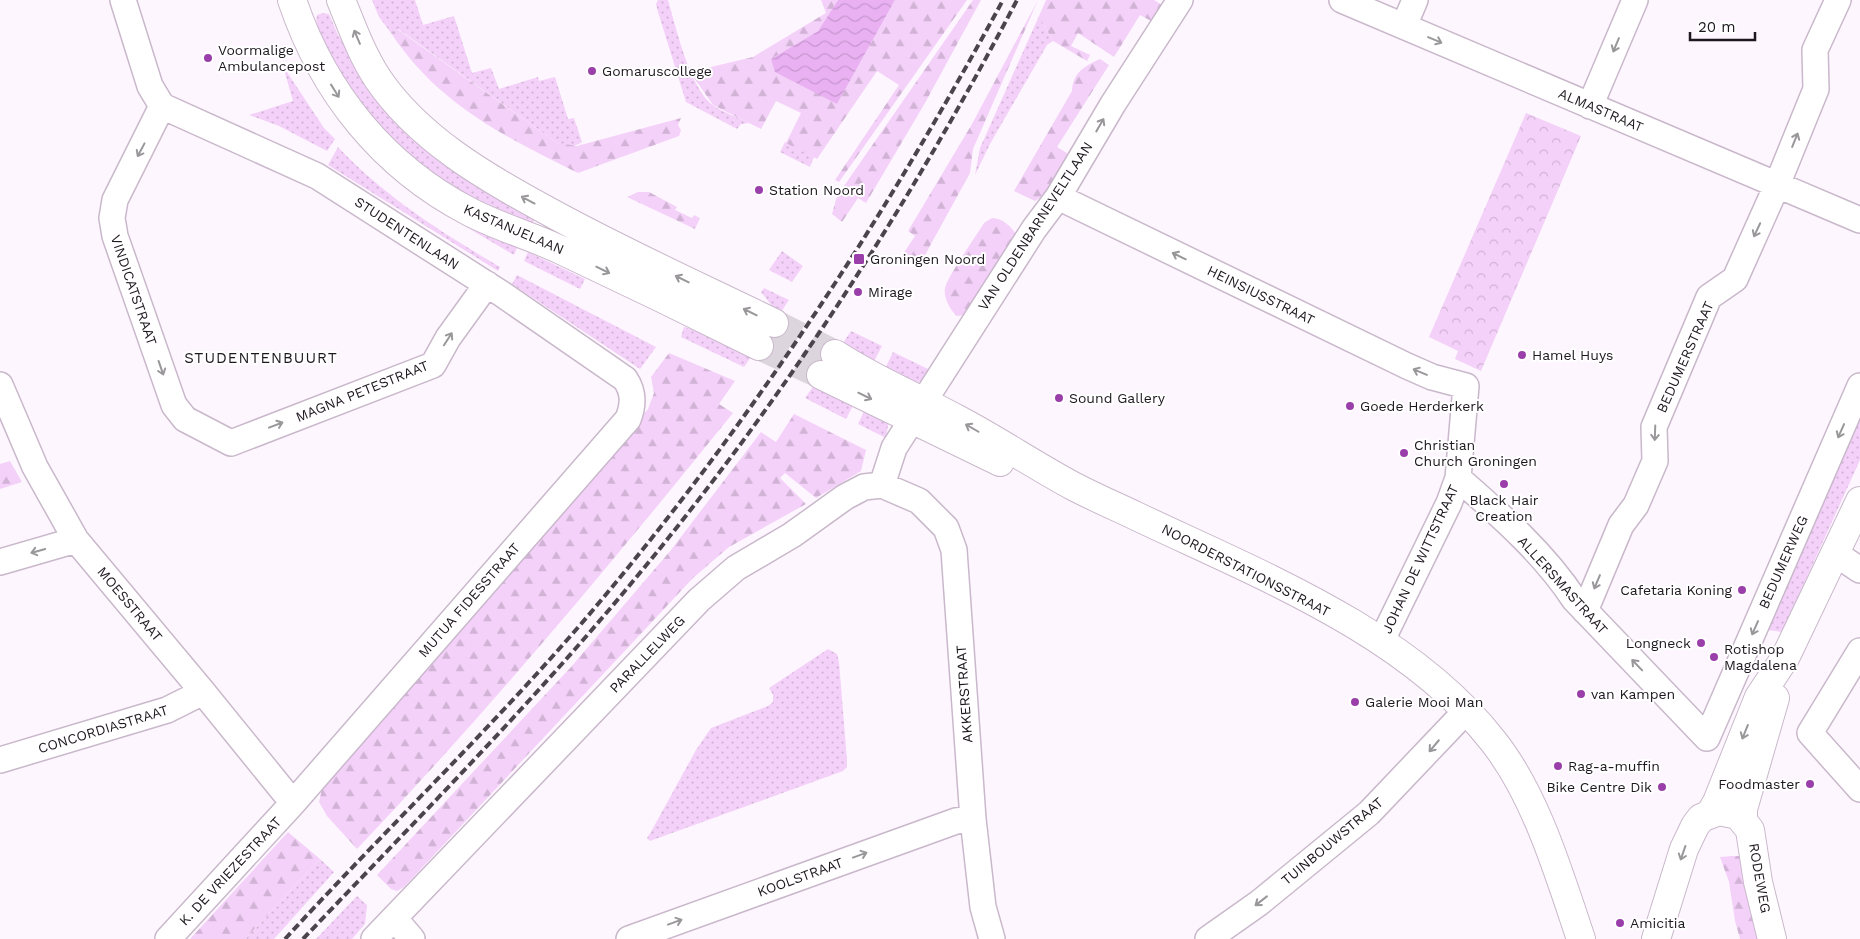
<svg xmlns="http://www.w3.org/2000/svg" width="1860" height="939" font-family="'Work Sans',sans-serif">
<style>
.grass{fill:url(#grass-dots)}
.forest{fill:url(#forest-firs)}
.park{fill:url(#park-crowns)}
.water{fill:url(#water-waves)}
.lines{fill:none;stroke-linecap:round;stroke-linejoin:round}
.tertiary-tunnel{stroke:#dcd5dd;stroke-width:28;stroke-dasharray:28 14;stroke-linecap:butt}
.minor-casing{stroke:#c9b8cb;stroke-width:28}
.tertiary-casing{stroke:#c9b8cb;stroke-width:30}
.secondary-casing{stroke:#c9b8cb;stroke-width:30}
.minor{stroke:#fff;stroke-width:25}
.tertiary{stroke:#fff;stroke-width:28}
.secondary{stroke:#fff;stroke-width:28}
.rail{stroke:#4b444c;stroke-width:4;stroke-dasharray:8 4;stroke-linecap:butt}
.oneway{stroke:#99979a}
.poi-dot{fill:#9a3fa9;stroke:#fff;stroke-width:2}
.labels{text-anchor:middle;stroke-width:4;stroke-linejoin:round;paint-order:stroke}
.poi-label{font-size:14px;fill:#1d171e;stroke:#fff;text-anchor:start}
.street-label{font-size:14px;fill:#1d171e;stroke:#fff}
.neighbourhood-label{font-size:15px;letter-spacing:1px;fill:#1d171e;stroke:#fff}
</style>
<defs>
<pattern id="grass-dots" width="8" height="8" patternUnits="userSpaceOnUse" patternTransform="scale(1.25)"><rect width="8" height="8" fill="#f4d1f9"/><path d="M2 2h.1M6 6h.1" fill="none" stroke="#d1b3d5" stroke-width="1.8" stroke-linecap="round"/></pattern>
<pattern id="forest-firs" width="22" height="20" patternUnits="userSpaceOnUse" patternTransform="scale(1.25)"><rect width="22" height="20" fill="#f4d1f9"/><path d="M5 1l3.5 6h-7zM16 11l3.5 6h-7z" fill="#d1b3d5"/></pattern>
<pattern id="park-crowns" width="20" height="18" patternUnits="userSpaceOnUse" patternTransform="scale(1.25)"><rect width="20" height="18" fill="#f4d1f9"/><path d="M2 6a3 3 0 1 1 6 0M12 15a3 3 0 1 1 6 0" fill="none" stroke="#d1b3d5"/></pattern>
<pattern id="water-waves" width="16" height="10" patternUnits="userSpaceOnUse" patternTransform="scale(1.25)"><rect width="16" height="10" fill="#e9b0f2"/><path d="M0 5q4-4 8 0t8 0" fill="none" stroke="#c797cf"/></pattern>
</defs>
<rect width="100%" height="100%" fill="#fef6ff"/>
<path class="grass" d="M372,0h43l8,25 31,-9 18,57 19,-5 8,21 39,-12 1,4 16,-4 13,42 6,-1 8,24c-8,6 -16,4 -25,1l-159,-114 -7,4 -12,-16z
M658,0h10c8,27 22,90 46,106 10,7 24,11 35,17l-8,1 -4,5 -51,-27 -28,-90 -2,-8z
M323,13l6,1 9,21 20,31 179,147 -6,14c-18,-9 -38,-16 -55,-26 -59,-35 -112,-83 -145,-143 -7,-13 -17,-28 -14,-43z
M1039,16l14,25 -6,4 -57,99 -15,31 5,-27z
M283,66l41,62 11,11 -8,12 -48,-25 -30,-11 44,-14z
M785,142l29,15 -4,10 -30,-15z
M338,147c47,50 103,85 162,120l-2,4 -170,-106z
M447,212l70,36 -3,7 -68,-40z
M782,251l21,15 -11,16 -23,-12z
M528,252l57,27 -5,10 -56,-28z
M517,275l139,72 -16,22 -128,-85z
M764,288l25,12 -10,15 -18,-23z
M684,327l47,13 24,11 -11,16 -63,-30z
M851,331l31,15 -12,23 -31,-20z
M893,352l35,17 -3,10 -11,5 -32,-9z
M818,380l39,18 -11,21 -41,-21z
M868,403l21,16 -3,19 -28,-14z
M1860,419v41l-78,172 -14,-2z
M828,649l9,5 2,8 8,98v7l-4,4 -193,70 -3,-3 5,-8 44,-80 15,-22 57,-22 5,-4v-7l-4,-7z
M320,859l14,13 -60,67h-29z
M357,896l10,9 -2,19 -13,15h-36z"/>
<path class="forest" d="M821,0h17l-20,31 -47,28 66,45 58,-104h72l-128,182 -4,-2 64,-95 -22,-14 -60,88 -31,-16 15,-30 -25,-12 -15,28 -48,-24 -23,-33 63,-15 73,-44z
M973,0h8l-56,103 -59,100 -8,-5 -16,24 -10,-8 5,-18z
M1038,0l-65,149 -3,24 -45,82 -9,9h-14l-3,-4 16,-24 -7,-5 64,-107z
M1046,0h108l11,7 -10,16 -15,-8 -26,42 -36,-24 -7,13 19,9 -3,6 -34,-20 -14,-25z
M397,29l160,114 20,3 104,-28 -3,7 3,5 -2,6 -101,37c-75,-37 -140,-69 -187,-140z
M1100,59l9,6 -52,82 13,8 -25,39 -10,7 -21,-10 58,-100c1,-19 13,-25 28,-32z
M638,192h11l28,15 -2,3 17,8 2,-3 6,3 -5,11 -68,-32z
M992,218c11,0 19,9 25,17l-51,80 -9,1c-7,-5 -14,-20 -12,-28 2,-11 32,-53 39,-65z
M669,353l66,28 -16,23 14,9c-121,150 -244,297 -376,436l-30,-33 -8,-14 3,-13 326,-380 6,-16 -3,-16z
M794,414l72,36 -5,21 -45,27 -31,-25 -5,5 26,26 -77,43 -36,31 -289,309 -7,4 -6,-2 -14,-14 194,-208 100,-117 90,-118 15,10z
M10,461l12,21 -22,7v-25z
M288,832l32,27 -75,80h-55z
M1732,856h16l17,83h-25l-5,-18 -6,-39 -9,-25z"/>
<path class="park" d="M1526,113l55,23 -100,235 -26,-12 3,-8 -29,-14z"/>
<path class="water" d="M838,0h57l-58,104 -62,-32 -4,-13 47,-28z"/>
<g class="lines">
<path class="tertiary-tunnel" d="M774,323l61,31
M759,346l62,29"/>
<g class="minor-casing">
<path id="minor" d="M123,0l27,86 12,20
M1342,0l518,220
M1404,26l11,-26
M162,106l155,70 185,118 123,85c9,13 9,25 3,40l-335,384 -125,136
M162,106l-47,94 -3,18 3,18 59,169 11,14 46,24 202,-78 15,-27 39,-54
M1590,106l45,-106
M1058,197l349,169 25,11 34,9 -8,92 -9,25 -68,139
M0,385l35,82 41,73 127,152 90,111
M1458,478c41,36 86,75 116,121l133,139 153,-352
M882,485l12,-37 140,-219 24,-32 55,-93 67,-104
M1836,554l24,16
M0,562l76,-22
M1585,611l36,-86 15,-20 19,-44 -1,-34 55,-130 26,-18 42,-94 39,-96 -1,-39 23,-50
M1860,651l-50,82 50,56
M0,760l167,-50 36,-18
M394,918l18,21
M374,939l325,-339 37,-32 56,-33 53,-38 19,-10 18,-2 37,16 27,27 8,22 19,269 10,88 9,32
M629,939l327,-118 17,-2
M1208,939l51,-36 110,-90 98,-103"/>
</g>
<g class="tertiary-casing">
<path id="tertiary" d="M292,0c31,92 91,167 178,212 29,15 61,24 91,38 66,31 132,63 198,96
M341,0c11,27 21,55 37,79 40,59 107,98 168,131 74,41 152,76 228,113
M835,354c39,26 82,43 122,65 40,21 77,46 116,67 21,11 42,20 63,30 122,58 272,116 357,225 43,54 66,133 88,198
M821,375l179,87"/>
</g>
<g class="secondary-casing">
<path id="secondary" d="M1710,814l7,-12 42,-105 26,-39 75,-157
M1743,820v-11l32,-111
M1656,939l28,-90 11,-23 6,-8 18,-7 19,4 12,15 8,52 14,57"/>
</g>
<use href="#minor" class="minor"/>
<use href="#tertiary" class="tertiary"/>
<use href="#secondary" class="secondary"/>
<path class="rail" d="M285,939c100,-109 206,-210 302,-322 162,-191 297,-397 416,-617
M303,939c112,-118 227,-233 331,-359 149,-179 275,-374 383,-580"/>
</g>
<defs><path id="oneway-shaft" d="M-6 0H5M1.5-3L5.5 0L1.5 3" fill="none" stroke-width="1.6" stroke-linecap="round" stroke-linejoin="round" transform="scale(1.25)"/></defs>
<g class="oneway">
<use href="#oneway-shaft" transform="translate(357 37) rotate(-113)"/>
<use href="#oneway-shaft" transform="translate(1435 40) rotate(23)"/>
<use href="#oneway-shaft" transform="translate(1616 45) rotate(113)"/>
<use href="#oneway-shaft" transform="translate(335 91) rotate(58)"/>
<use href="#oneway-shaft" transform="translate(1100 125) rotate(-60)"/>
<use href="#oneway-shaft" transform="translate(1795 140) rotate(-68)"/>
<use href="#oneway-shaft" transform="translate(141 150) rotate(118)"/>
<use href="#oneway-shaft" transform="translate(528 200) rotate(-152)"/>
<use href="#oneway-shaft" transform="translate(1757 230) rotate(115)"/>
<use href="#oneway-shaft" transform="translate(1179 256) rotate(-154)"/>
<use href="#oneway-shaft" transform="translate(603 270) rotate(26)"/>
<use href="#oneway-shaft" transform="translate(682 279) rotate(-154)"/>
<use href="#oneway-shaft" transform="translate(750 312) rotate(-154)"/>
<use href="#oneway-shaft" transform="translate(448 339) rotate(-57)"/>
<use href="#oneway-shaft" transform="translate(161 368) rotate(71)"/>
<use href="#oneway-shaft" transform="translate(1420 372) rotate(-157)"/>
<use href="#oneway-shaft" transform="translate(865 396) rotate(26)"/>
<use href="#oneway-shaft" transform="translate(276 425) rotate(-21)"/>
<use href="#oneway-shaft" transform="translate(972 428) rotate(-150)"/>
<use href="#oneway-shaft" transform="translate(1841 431) rotate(114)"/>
<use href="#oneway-shaft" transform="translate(1655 433) rotate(92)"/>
<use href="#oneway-shaft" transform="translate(38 551) rotate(164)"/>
<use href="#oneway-shaft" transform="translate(1597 582) rotate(113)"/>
<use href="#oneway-shaft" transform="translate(1755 628) rotate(114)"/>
<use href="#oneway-shaft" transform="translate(1637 665) rotate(-134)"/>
<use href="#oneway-shaft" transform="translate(1745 732) rotate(112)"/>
<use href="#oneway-shaft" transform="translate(1434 746) rotate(130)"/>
<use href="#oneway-shaft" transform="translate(1683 853) rotate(109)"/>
<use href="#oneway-shaft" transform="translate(860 855) rotate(-20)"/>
<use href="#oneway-shaft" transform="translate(1261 901) rotate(142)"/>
<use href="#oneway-shaft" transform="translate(675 922) rotate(-20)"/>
</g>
<g class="poi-dot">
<circle cx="208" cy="58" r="5"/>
<circle cx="592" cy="71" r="5"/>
<circle cx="759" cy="190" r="5"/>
<rect x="853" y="253" width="12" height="12" rx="2.5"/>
<circle cx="858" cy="292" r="5"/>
<circle cx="1522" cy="355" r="5"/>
<circle cx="1059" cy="398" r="5"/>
<circle cx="1350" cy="406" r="5"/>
<circle cx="1404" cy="453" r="5"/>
<circle cx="1504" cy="484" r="5"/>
<circle cx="1742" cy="590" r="5"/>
<circle cx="1701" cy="643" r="5"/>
<circle cx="1714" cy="657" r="5"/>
<circle cx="1581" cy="694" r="5"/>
<circle cx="1355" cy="702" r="5"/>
<circle cx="1558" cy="766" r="5"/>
<circle cx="1810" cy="784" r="5"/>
<circle cx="1662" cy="787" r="5"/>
<circle cx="1620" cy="923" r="5"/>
</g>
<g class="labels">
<g class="poi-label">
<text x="218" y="55">Voormalige<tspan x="218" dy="16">Ambulancepost</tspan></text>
<text x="602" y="76">Gomaruscollege</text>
<text x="769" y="195">Station Noord</text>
<text x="870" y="264">Groningen Noord</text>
<text x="868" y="297">Mirage</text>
<text x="1532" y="360">Hamel Huys</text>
<text x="1069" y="403">Sound Gallery</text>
<text x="1360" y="411">Goede Herderkerk</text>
<text x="1414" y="450">Christian<tspan x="1414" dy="16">Church Groningen</tspan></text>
<text x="1504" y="505" text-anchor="middle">Black Hair<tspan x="1504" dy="16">Creation</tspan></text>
<text x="1732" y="595" text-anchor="end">Cafetaria Koning</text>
<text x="1691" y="648" text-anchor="end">Longneck</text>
<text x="1724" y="654">Rotishop<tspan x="1724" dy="16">Magdalena</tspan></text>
<text x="1591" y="699">van Kampen</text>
<text x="1365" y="707">Galerie Mooi Man</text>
<text x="1568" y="771">Rag-a-muffin</text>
<text x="1800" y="789" text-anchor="end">Foodmaster</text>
<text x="1652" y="792" text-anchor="end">Bike Centre Dik</text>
<text x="1630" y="928">Amicitia</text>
</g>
<g class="street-label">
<text transform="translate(1601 110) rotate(23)" y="5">ALMASTRAAT</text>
<text transform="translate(1035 226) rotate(-57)" y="5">VAN OLDENBARNEVELTLAAN</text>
<text transform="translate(514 229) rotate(23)" y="5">KASTANJELAAN</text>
<text transform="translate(407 233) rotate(33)" y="5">STUDENTENLAAN</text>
<text transform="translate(134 290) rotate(71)" y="5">VINDICATSTRAAT</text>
<text transform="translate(1261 295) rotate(26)" y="5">HEINSIUSSTRAAT</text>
<text transform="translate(1685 357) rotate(-66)" y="5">BEDUMERSTRAAT</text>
<text transform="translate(362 391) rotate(-22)" y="5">MAGNA PETESTRAAT</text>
<text transform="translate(1420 559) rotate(-65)" y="5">JOHAN DE WITTSTRAAT</text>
<text transform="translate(1783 562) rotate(-66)" y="5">BEDUMERWEG</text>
<text transform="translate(1246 570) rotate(27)" y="5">NOORDERSTATIONSSTRAAT</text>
<text transform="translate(1563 585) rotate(48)" y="5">ALLERSMASTRAAT</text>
<text transform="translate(469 600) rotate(-49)" y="5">MUTUA FIDESSTRAAT</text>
<text transform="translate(130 604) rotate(50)" y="5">MOESSTRAAT</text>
<text transform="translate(647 654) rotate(-46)" y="5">PARALLELWEG</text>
<text transform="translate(964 694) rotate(-94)" y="5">AKKERSTRAAT</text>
<text transform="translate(103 729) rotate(-17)" y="5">CONCORDIASTRAAT</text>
<text transform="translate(1332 841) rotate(-40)" y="5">TUINBOUWSTRAAT</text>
<text transform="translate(230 871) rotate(-47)" y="5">K. DE VRIEZESTRAAT</text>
<text transform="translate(800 877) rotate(-20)" y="5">KOOLSTRAAT</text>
<text transform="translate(1760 878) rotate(80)" y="5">RODEWEG</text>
</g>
<g class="neighbourhood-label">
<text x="261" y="363">STUDENTENBUURT</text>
</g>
</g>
<path d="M1690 32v8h65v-8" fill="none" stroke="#1d171e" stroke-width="2.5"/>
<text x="1698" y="32" font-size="15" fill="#1d171e" stroke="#ffffff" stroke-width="4" paint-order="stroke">20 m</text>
</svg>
